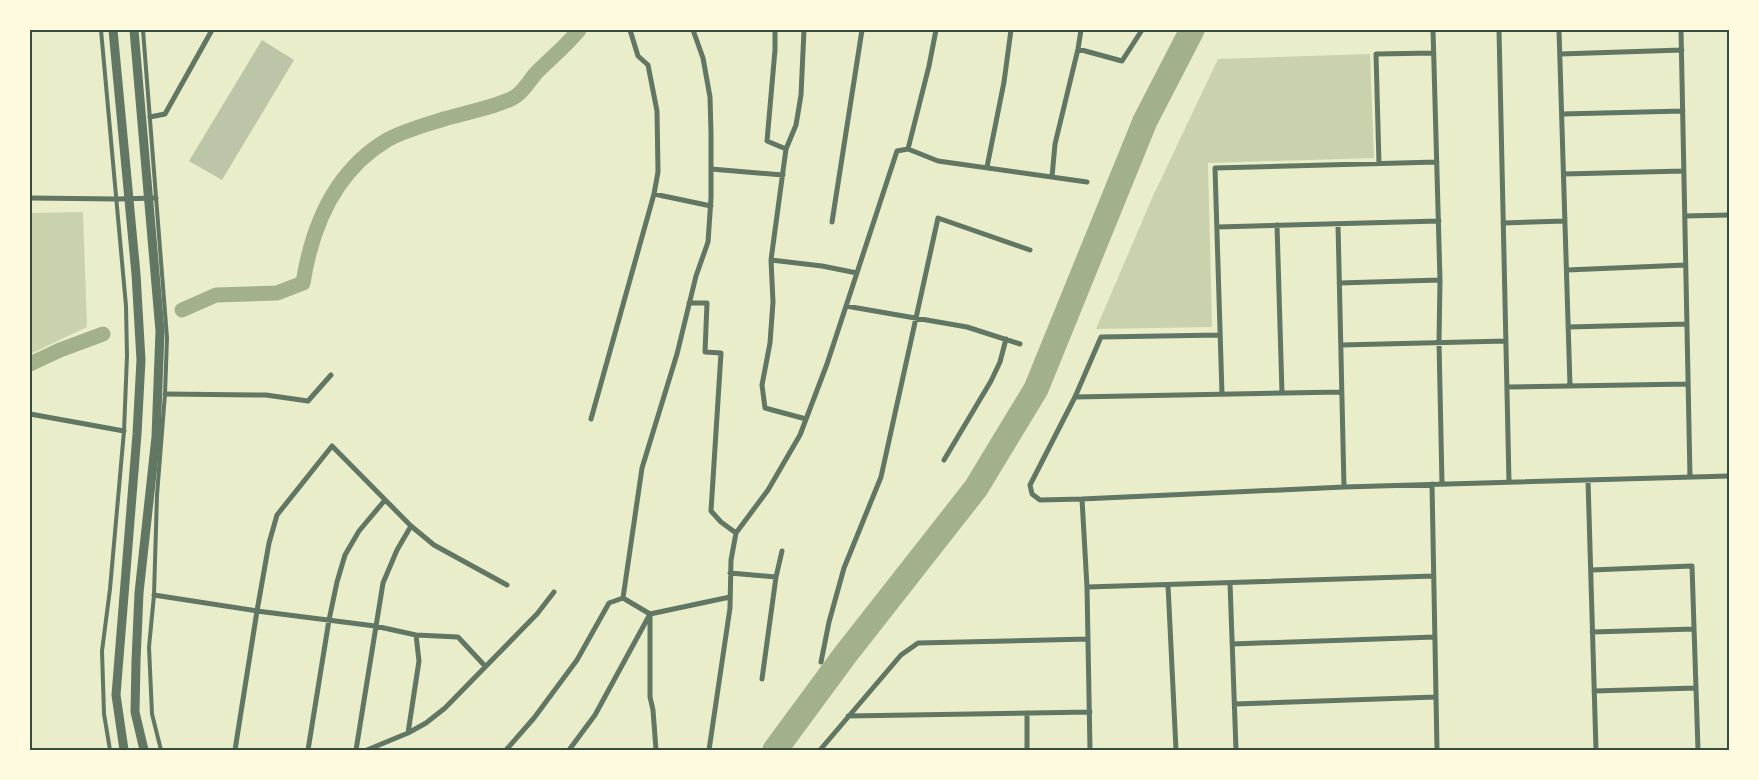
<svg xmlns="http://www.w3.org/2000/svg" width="1759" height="780" font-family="'Titillium Web',sans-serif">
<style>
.green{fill:#cad2ad}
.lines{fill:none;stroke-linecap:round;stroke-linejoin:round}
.canal{stroke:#a3b18a;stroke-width:15}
.river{stroke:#a3b18a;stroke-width:25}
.building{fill:#bcc5a7}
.service{stroke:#617663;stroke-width:4}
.minor{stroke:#617663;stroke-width:5}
.tertiary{stroke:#617663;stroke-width:9}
.neatline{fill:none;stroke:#344e41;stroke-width:2}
</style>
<rect width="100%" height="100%" fill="#e9edc9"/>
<path class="green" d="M1370,54l4,104 -166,5 4,164 -116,2 57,-133 65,-137z
M83,212l4,115 -57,27v-141z"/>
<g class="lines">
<path class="canal" d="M182,310l34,-15 61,-2 26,-10c9,-57 32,-112 84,-143 16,-9 38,-15 57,-21 16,-5 60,-14 72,-23 8,-5 14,-16 20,-23 14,-14 30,-27 43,-43
M30,364l30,-14 43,-16"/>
<path class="river" d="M775,750l70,-95 131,-167 60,-99 109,-268 47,-91"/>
</g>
<path class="building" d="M262,40l32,20 -72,120 -33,-19z"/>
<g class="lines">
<path class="service" d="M101,30l25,276 1,50 -3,75 -14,158 -8,62 2,63 6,36
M143,30l24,308 -2,56 -8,101 -3,100 -5,52 3,67 9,36"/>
<path class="minor" d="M693,30l10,28 7,39 1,36v65l-3,44 -12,34 -19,78 -35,114 -19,130 27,16 80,-17
M775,30v20l-8,91 19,8
M804,30l-3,65 -5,30 -10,24 -15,111 2,42 -3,41 -8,42 3,23 41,11
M1433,30l7,250 -1,62 3,142
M1499,30l10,452
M1559,30l11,356
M1681,30l9,447
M1078,49l44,12 20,-31
M1560,54l122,-4
M1562,114l121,-3
M150,117l15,-3 47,-84
M908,149l30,12 149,21
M1379,164l-3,-110 58,-1
M987,167l17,-85 7,-52
M711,169l72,6
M1564,174l120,-3
M1052,177l3,-33 23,-95 3,-19
M654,194l57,12
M30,198l87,1 39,-1
M1685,216l44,-1
M832,222l30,-192
M1503,223l62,-2
M1338,224l6,263
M1277,225l5,168
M1217,227l222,-6
M771,260l51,6 35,7
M1567,270l119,-5
M1339,283l101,-3
M689,303h18l-2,49 16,1 -10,158 10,11 15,11
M846,306l121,21 53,17
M1568,327l119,-3
M1220,335l-119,2 -26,60 -45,88 2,9 8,6 42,-1 262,-12 385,-11
M1341,345l165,-4
M1507,387l181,-3
M165,394l101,1 42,6 23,-26
M1222,394l-7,-226 222,-6
M1075,397l267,-5
M30,414l94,17
M591,419l63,-225 4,-22 -1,-61 -9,-46 -10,-9 -8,-26
M944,460l47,-79 9,-19 6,-23
M1588,480l8,270
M1432,484l5,266
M1082,499l5,88 3,163
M1591,570l101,-4 6,184
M730,573l46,4
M1230,583l6,167
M1168,585l8,165
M1087,587l347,-11
M154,595l103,16 118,15 41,9 42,2 27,29
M650,616v81l3,13 3,40
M1592,632l102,-3
M1232,644l203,-7
M821,662l8,-40 15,-54 37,-91 57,-259 92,32
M762,679l14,-102 6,-26
M1594,691l102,-3
M1235,704l201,-7
M1027,713v37
M848,716l242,-4
M408,733l11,-72 -3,-26
M235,750l22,-139 12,-68 8,-28 55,-69 79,80 23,19 73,40
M308,750l21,-130 8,-38 8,-27 14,-24 26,-31
M356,750l27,-167 14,-33 14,-24
M367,750l41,-17 18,-10 19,-15 92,-94 17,-22
M506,750l28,-32 43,-58 32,-57 14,-5
M569,750l26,-35 55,-101
M709,750l21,-142 1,-48 5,-27 32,-43 32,-55 27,-71 70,-213 11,-2 21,-83 7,-36
M820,750l81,-95 17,-12 170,-4"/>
<path class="tertiary" d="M113,30l23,244 5,86 -4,74 -21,261 8,55
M134,30l26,301 -4,106 -17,156 -3,68 -1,51 9,38"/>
</g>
<rect width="1759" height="780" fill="none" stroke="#fefae0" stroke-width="62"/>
<rect x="31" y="31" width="1697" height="718" class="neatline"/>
</svg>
